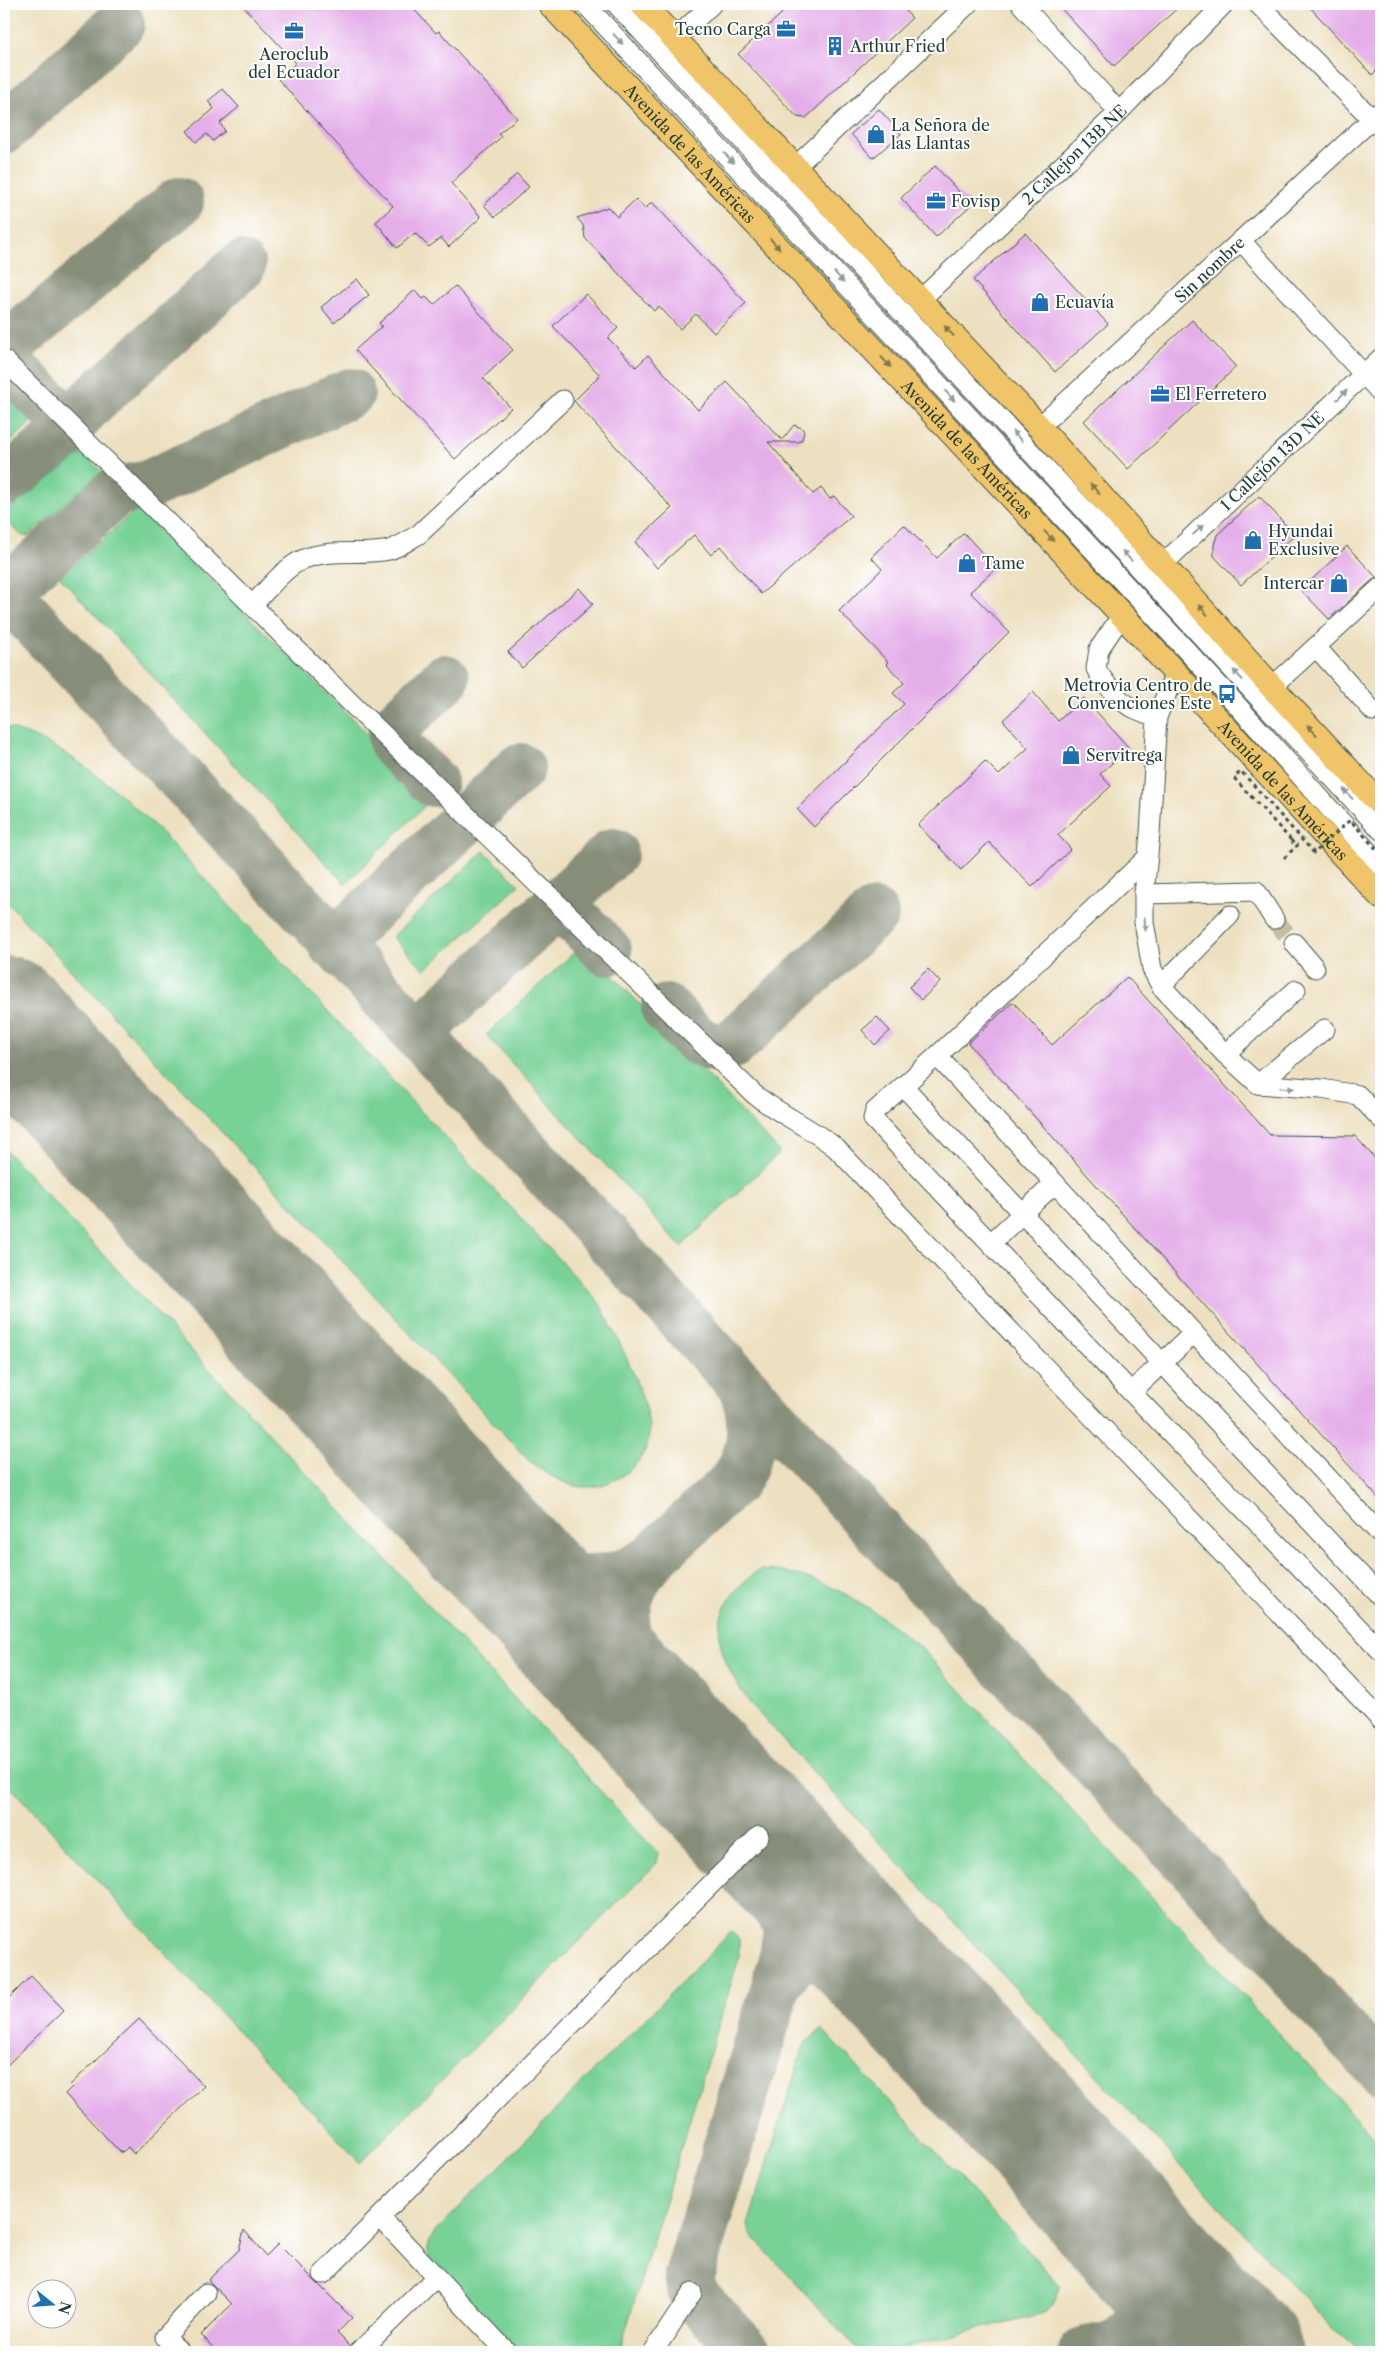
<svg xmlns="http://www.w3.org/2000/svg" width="1385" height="2356" font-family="'Libre Caslon Text',serif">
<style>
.green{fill:#78d197;stroke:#4c8766}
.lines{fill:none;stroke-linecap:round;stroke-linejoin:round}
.taxiway{stroke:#868e7a;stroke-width:50}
.runway{stroke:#868e7a;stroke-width:125}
.building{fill:#e4aee9}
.minor-tunnel{stroke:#c4bfa4;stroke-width:19;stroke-dasharray:19 9;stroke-linecap:butt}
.minor-casing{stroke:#3e5549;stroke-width:21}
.major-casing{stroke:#3e5549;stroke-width:26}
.path{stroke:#3e5549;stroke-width:3;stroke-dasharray:4 4;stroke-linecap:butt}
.minor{stroke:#fff;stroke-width:19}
.major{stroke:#f0c469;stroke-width:24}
.path-bridge{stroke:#3e5549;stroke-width:3;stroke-dasharray:4 4;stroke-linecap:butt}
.oneway{fill:#8f9e9a}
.oneway2{fill:#7d7a4c}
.labels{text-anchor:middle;stroke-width:4;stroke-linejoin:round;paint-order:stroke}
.poi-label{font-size:16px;fill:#1f3d34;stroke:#fff;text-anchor:start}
.street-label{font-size:16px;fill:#1f3d34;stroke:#fff}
</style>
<rect width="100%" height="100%" fill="#fff"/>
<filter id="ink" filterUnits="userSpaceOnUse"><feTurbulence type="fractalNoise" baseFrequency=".02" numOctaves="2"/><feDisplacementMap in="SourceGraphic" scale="10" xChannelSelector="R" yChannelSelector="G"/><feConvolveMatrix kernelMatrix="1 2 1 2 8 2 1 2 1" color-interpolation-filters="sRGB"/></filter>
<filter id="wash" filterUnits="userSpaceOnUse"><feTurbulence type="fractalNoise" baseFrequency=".0096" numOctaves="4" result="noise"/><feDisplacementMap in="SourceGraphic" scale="20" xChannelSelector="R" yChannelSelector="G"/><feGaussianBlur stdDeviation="1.12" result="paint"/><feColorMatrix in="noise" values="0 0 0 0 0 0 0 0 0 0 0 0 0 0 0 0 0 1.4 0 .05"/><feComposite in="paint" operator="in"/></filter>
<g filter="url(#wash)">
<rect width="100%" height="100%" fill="#ede0c0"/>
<path class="green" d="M4,377l35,38 -35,33z
M83,453l22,22 -9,1 -68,60h-6l-18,-17 1,-7z
M138,508l295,290 -88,86 -285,-307z
M4,727c58,13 113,63 155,103l439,471c16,28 52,100 51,131 0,32 -36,57 -67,55 -20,-2 -38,-15 -54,-27l-524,-561z
M484,851l35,34 -94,85 -33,-33z
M583,944l197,208 -99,95 -195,-212z
M4,1148l654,705 -1,10 -297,300 -356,-383z
M759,1570c64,0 118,41 164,80l458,494v208l-18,-2 -29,-20 -583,-625c-36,-51 -51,-93 8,-135z
M731,1932l8,7v19l-120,394h-99l-90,-92c-4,-11 -2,-17 4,-27z
M822,2029l238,256c-2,14 -6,20 -16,28l-159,39 -26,-1 -109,-117 -2,-9 53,-171 4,-11z"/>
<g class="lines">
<path class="taxiway" d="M4,129l116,-105
M62,437l3,-11 -4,-10 -50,-49 -5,-11 2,-7 8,-10 163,-137
M4,482l55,-43 30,-35 152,-138
M4,591l235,249 503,545 639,685
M5,592l112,-101 31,-6 202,-92
M433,782l-37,-35c-5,-8 -5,-14 0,-22l49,-46
M543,918c26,-16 47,17 64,33
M333,945l187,-177
M666,1009c19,19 37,48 67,35l141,-130
M417,1034l196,-181
M482,1537c53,37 108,63 168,23
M665,1735c-29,-47 -60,-110 -24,-163 10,-15 24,-26 37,-38 19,-18 37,-35 56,-52 21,-32 22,-63 8,-97
M759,1836c38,49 34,91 18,147
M1111,2346c30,-18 54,-46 38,-83 -4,-9 -11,-18 -17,-26
M747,2352l-55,-59 -3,-17 88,-293c28,-43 64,-47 104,-16
M1083,2352c53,-11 94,-25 145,0"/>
<path class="runway" d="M4,1018l661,717 368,391 99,111 108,115"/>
</g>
<g id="blocks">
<path class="building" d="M241,4h168l27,29 3,-2 78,87 -19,16 3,3 -50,46 30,34 -32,30 -8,-9 -12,9 -14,-14 -18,15 -21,-26 17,-16 -115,-127 18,-16z
M792,4h107l13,14 -106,100 -9,-1 -59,-63z
M1057,4h125l-68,62z
M1307,4h74v62l-9,9z
M223,89l16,18 -19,16 5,8 -12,10 -6,-7 -11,8 -9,-11 27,-22 -6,-8z
M879,109l22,25 -28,24 -22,-24z
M935,166l36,39 -35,32 -35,-39z
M517,174l12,13 -34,30 -11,-12z
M636,199l9,10 7,-7 94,101 -32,30 -18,-19 -16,15 -21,-23 -5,5 -69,-73 -2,-13 -6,-7 31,-11 9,10z
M1025,233l83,91 -53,48 -82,-92z
M357,279l12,16 -35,28 -13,-16z
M455,286l58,64 -30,28 28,30 -56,51 -100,-109 27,-24 -3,-3 36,-33 8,9 3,-2 8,8z
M586,294l32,34 -10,10 28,29 12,-12 50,55 29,-28 55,58 12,-15 8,3 2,4 -2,8 -4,2h-30l45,52 8,-6 9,11 4,-3 17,20 -90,78 -41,-48 -9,9 -17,-20 -37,33 -22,-26 37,-34 -98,-107 26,-26 -47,-49z
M1192,320l44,47 -108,102 -44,-48z
M1259,496l36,39 -54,50 -27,-29v-11l3,-10z
M904,525l33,33 27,-25 32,35 -26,24 39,40 -195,195 -17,-18 107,-105 -11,-11 11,-10 -18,-19 2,-2 -49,-51 43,-42 -11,-12z
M1347,546l29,31 -47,42 -28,-29z
M579,588l14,16 -71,64 -14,-16z
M1033,692l25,29 26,-23 45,50 -29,26 11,12 -53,49 13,14 -39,38 -43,-45 -28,28 -43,-45 67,-64 14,14 29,-27 -25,-28z
M928,969l12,13 -19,18 -12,-13z
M1127,977l143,158 85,1 26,29v336l-413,-458 45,-41 39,43z
M877,1017l13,14 -15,14 -13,-15z
M31,1976l33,34 -60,58v-65z
M139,2019l65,67 -70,68 -6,-7 -7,6 -56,-59 7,-7 -2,-2z
M244,2230l22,26 12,-12 74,74 -15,15 13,13 -2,6h-129l-18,-17 31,-31 -24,-24 31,-30z"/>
</g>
</g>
<g filter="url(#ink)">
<use href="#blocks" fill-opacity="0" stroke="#3e5549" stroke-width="1"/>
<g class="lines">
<path class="minor-tunnel" d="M1274,919l20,24"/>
<g class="minor-casing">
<g id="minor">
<path d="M585,4l642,690 154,172"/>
<path d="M616,4l765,826"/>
<path d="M1021,4l98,108"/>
<path d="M1258,4l122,123"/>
<path d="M675,39l37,-35"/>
<path d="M795,167l173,-163"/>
<path d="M1241,241l140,152"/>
<path id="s1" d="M920,300l199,-188 105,-108"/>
<path d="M4,360l354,350 397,385c26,20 56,33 81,53l545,572"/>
<path id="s2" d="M1039,427l342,-316"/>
<path id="s3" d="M1163,564l218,-206"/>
<path d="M252,605c16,-15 32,-38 52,-46 27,-11 57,-3 85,-9 11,-3 20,-10 30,-16l144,-134"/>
<path d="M1122,615l-23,34 -3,20c20,30 27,38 61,48"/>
<path d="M1316,647l57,64"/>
<path d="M1175,673l-18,44 -7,117 -6,60v28l8,47 9,17 64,68 33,30 63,5 37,6 23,24"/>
<path d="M1272,687l109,-100"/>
<path d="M1144,894l112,-3 18,28"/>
<path d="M1294,943l21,25"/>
<path d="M1161,986l69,-71"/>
<path d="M1225,1054l71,-64"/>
<path d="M937,1056l210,-198"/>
<path d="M1258,1084l67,-55"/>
<path d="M904,1087l477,510"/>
<path d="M991,1243l64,-60"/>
<path d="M1131,1392l63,-59"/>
<path d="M1381,1535l-444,-479 -62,55 -2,8 258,273 250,259"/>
<path d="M380,2217l127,135"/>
<path d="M323,2274l436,-438"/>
<path d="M180,2352l-15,-15 41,-44"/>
<path d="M359,2352l77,-75"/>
<path d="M653,2352l39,-59"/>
</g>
</g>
<g class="major-casing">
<g id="major">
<path id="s4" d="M550,4l572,611 259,282"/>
<path d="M642,4l397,423 233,260 109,118"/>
</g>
</g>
<path class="path" d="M1291,840l5,7
M1284,858l18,-17"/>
<use href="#minor" class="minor"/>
<use href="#major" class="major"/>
<path class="path-bridge" d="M1291,840l-57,-62 7,-7 73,82 36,-33 29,32 2,-2"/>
</g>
<defs><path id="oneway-solid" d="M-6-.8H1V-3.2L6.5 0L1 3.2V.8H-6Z" transform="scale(1.25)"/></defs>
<g class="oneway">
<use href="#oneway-solid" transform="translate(618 39) rotate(47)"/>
<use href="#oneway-solid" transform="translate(729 158) rotate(47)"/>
<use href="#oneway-solid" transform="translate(839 277) rotate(47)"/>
<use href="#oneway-solid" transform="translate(1342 395) rotate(-43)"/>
<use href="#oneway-solid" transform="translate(950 396) rotate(47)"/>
<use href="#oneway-solid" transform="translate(1017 436) rotate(-133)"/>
<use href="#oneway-solid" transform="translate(1198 530) rotate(-43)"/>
<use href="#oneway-solid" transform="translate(1127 556) rotate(-133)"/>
<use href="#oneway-solid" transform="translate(1238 675) rotate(-133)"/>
<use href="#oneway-solid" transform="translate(1348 794) rotate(-133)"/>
<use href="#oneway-solid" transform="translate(1145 924) rotate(86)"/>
<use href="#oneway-solid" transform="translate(1287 1088) rotate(3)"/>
</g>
<g class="oneway2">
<use href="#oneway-solid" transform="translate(775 244) rotate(47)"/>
<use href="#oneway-solid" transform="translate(949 331) rotate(-133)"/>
<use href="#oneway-solid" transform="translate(886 362) rotate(47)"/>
<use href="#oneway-solid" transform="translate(1095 489) rotate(-132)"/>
<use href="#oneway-solid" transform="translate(1049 536) rotate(47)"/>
<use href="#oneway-solid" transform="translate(1203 610) rotate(-132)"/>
<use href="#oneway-solid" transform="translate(1312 730) rotate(-133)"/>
</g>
</g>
<defs>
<g id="office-bare" transform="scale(1.5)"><path d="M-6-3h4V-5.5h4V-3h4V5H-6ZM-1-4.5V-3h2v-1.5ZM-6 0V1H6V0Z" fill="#1f6fb2" stroke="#fff" stroke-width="2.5" paint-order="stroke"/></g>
<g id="building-bare" transform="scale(1.5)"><path d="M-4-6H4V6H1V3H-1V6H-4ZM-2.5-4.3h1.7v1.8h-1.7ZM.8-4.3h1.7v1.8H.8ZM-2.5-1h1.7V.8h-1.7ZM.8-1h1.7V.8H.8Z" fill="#1f6fb2" stroke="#fff" stroke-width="2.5" paint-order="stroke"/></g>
<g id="shop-bare" transform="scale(1.5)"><path d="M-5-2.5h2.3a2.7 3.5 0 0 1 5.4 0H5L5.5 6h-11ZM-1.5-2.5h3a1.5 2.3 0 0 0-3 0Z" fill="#1f6fb2" stroke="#fff" stroke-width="2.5" paint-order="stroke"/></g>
<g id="bus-bare" transform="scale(1.5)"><path d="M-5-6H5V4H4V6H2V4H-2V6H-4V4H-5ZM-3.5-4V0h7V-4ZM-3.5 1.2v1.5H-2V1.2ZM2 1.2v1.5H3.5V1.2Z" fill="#1f6fb2" stroke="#fff" stroke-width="2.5" paint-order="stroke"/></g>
</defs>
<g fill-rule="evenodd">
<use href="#office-bare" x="786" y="29"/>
<use href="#office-bare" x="294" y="31"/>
<use href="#building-bare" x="835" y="46"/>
<use href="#shop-bare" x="876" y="134"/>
<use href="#office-bare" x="936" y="201"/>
<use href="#shop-bare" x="1040" y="302"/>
<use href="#office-bare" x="1160" y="394"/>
<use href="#shop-bare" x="1253" y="540"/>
<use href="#shop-bare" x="967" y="563"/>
<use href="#shop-bare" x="1339" y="583"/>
<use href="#bus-bare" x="1227" y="694"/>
<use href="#shop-bare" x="1071" y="755"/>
</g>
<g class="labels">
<g class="poi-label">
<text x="771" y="35" text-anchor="end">Tecno Carga</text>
<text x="850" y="52">Arthur Fried</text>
<text x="294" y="60" text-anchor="middle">Aeroclub<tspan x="294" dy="18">del Ecuador</tspan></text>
<text x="891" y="131">La Señora de<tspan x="891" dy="18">las Llantas</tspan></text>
<text x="951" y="207">Fovisp</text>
<text x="1055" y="308">Ecuavía</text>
<text x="1175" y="400">El Ferretero</text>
<text x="1268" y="537">Hyundai<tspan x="1268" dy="18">Exclusive</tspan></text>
<text x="982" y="569">Tame</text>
<text x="1324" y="589" text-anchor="end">Intercar</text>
<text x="1212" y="691" text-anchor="end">Metrovia Centro de<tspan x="1212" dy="18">Convenciones Este</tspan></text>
<text x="1086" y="761">Servitrega</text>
</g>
<g class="street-label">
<text dy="6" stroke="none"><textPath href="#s4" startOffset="205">Avenida de las Américas</textPath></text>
<text dy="6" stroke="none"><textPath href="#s1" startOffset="212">2 Callejon 13B NE</textPath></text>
<text dy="6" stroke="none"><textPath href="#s2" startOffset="232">Sin nombre</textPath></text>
<text dy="6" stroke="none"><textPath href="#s4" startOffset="610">Avenida de las Américas</textPath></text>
<text dy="6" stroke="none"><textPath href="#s3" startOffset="150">1 Callejón 13D NE</textPath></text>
<text dy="6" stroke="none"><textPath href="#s4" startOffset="1075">Avenida de las Américas</textPath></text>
</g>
</g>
<rect width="1385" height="2356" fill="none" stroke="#fff" stroke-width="20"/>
<g transform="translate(52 2304) rotate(107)"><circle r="24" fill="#ffffff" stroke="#a5b1ae"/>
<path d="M0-4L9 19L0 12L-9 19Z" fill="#1f6fb2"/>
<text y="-8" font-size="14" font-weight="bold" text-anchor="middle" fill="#1f3d34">N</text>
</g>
</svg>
